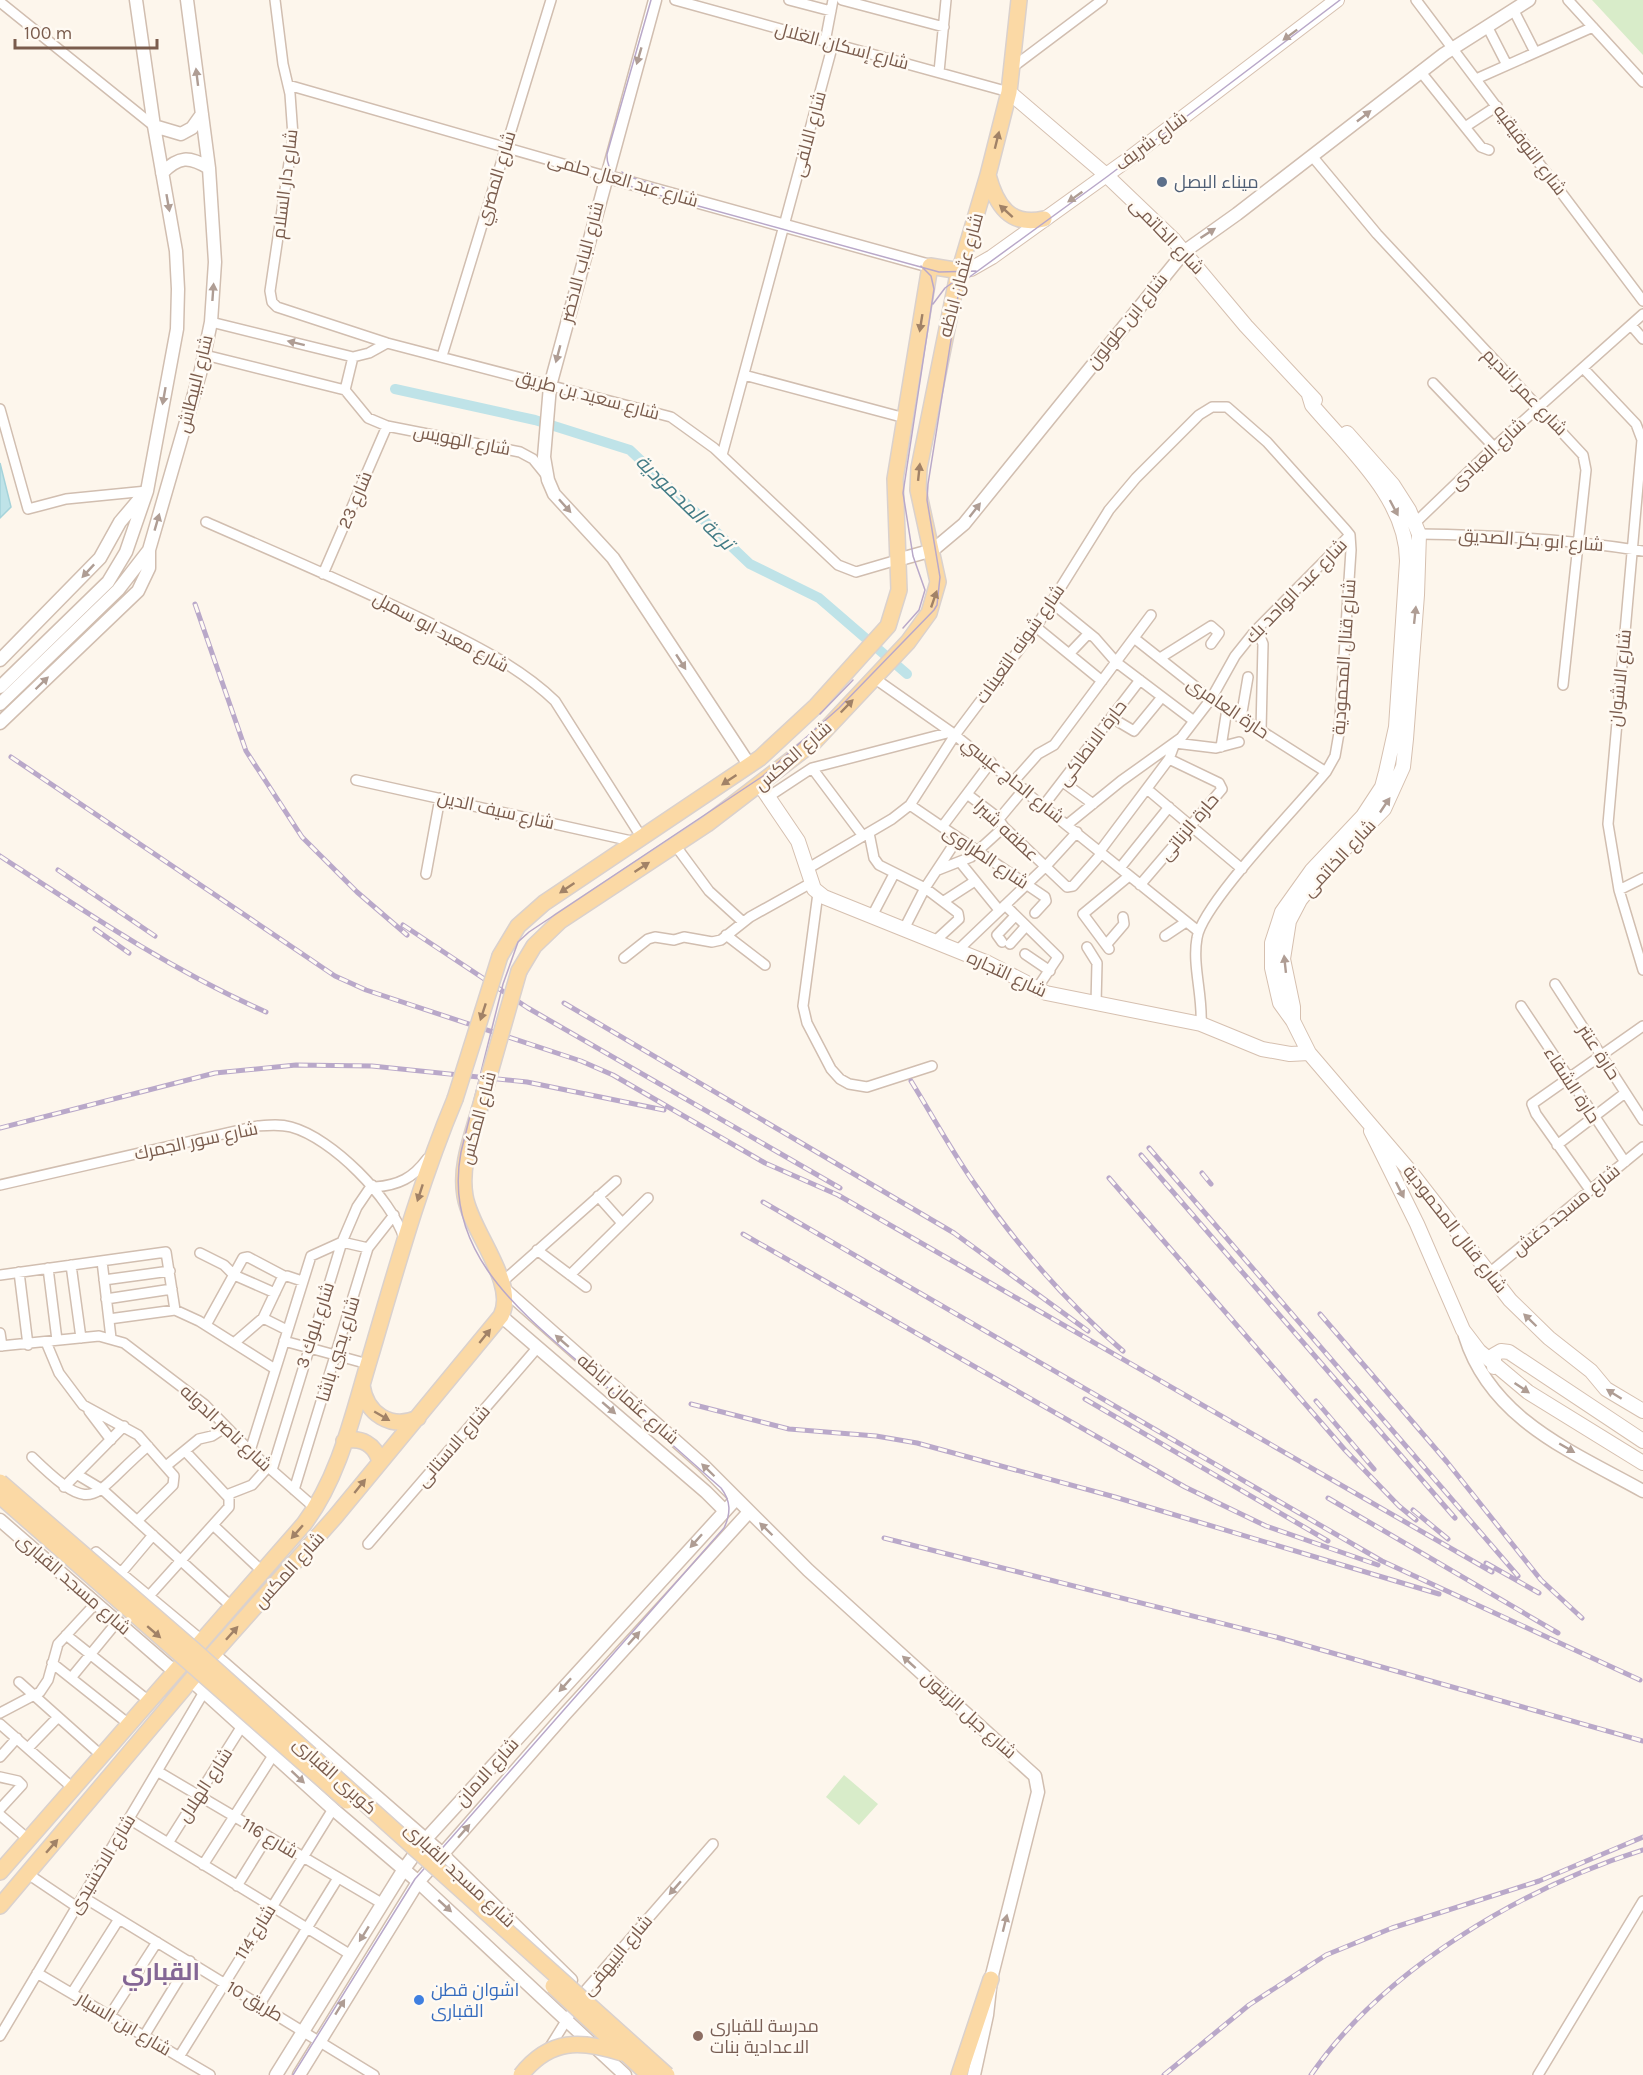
<svg xmlns="http://www.w3.org/2000/svg" width="1643" height="2075" font-family="Karla,Cairo,sans-serif">
<style>
.green{fill:#d8ecc9}
.water{fill:#bfe3e8;stroke:#a5d3da;stroke-width:1.5}
.lines{fill:none;stroke-linecap:round;stroke-linejoin:round}
.canal{stroke:#bfe3e8;stroke-width:10}
.minor-casing{stroke:#d1beb0;stroke-width:12}
.tertiary-casing{stroke:#d1beb0;stroke-width:15}
.secondary-casing{stroke:#d6c0b0;stroke-width:16}
.primary-casing{stroke:#dad1cd;stroke-width:18}
.minor{stroke:#fff;stroke-width:9}
.tertiary{stroke:#fff;stroke-width:12}
.secondary{stroke:#fff;stroke-width:14}
.primary{stroke:#fbd9a5;stroke-width:15}
.tram{stroke:#b9a8c9;stroke-width:1.5}
.rail-casing{stroke:#b9a8c9;stroke-width:5}
.rail{stroke:#fffaf3;stroke-width:3;stroke-dasharray:9;stroke-linecap:butt}
.primary-bridge-casing{stroke:#dad1cd;stroke-width:18;stroke-linecap:butt}
.primary-bridge{stroke:#fbd9a5;stroke-width:15}
.oneway{fill:#af9d94}
.oneway2{fill:#a18267}
.service-dot{fill:#5c6f8a;stroke:#fffaf3;stroke-width:2}
.shop-dot{fill:#3f7fe0;stroke:#fffaf3;stroke-width:2}
.education-dot{fill:#8d6e63;stroke:#fffaf3;stroke-width:2}
.labels{text-anchor:middle;stroke-width:5;stroke-linejoin:round;paint-order:stroke}
.street-label{font-size:18px;fill:#7a5c4d;stroke:#fffaf3}
.service-label{font-size:18px;fill:#4e5e75;stroke:#fffaf3;text-anchor:start}
.shop-label{font-size:18px;fill:#366cbe;stroke:#fffaf3;text-anchor:start}
.education-label{font-size:18px;fill:#785e54;stroke:#fffaf3;text-anchor:start}
.water-label{font-size:20px;font-style:italic;fill:#437c86;stroke:#fffaf3}
.district-label{font-size:24px;font-weight:bold;fill:#846695;stroke:#fffaf3}
</style>
<rect width="100%" height="100%" fill="#fdf6ec"/>
<path class="green" d="M1592,0h51v55z
M844,1775l34,29 -19,21 -33,-28z"/>
<path class="water" d="M0,463l11,44 -11,11z"/>
<g class="lines">
<path class="canal" d="M395,389l140,31 95,30 120,114 69,34 88,76"/>
<g class="minor-casing">
<path id="minor" d="M275,0l8,64 7,30 3,42 -23,155 2,11 5,5 110,36 284,74 43,31 124,117 18,7 41,-12
M675,0l334,92
M789,0l42,11
M842,0l102,27
M1416,0l227,301
M1568,0l75,82
M0,2l154,124
M1513,9l22,43
M1487,26l20,39
M825,42l8,-42
M1013,67l89,-67
M1420,71l61,76 8,3
M939,72l7,-72
M1476,79l117,-52
M288,85l317,91
M1465,127l32,-21
M1312,156l65,78 206,221 3,15 -23,215
M211,322l142,35 16,-4 18,-10
M1631,325l12,14
M205,355l140,35 23,28 19,8 133,26 13,7 13,16
M442,356l109,-356
M1583,368l53,56 6,16 -34,384 11,66 24,80
M744,375l161,43
M1433,383l61,64
M345,390l8,-33
M0,409l28,100 38,-10 81,-8
M722,455l111,-411
M206,522c77,34 154,66 230,104 41,20 86,43 119,75l87,137
M1415,523l79,-76 149,-133
M1419,534c74,1 151,5 224,17
M323,574l64,-148
M1052,603l43,35 21,24 78,59
M1036,627l66,54
M1255,631l4,3 4,10 -2,87
M1134,638l77,61 115,73
M1069,654l20,-21
M1160,658l51,-32 8,7 -8,11
M874,678l77,54
M1112,718l22,13 28,-34
M1241,718l7,-41
M1221,747l6,-38
M812,768l51,68
M356,780l280,62
M1014,781l24,-27 16,-9 97,-130
M1063,782l30,22
M1147,789l95,80
M967,794l29,22 8,11 63,60 6,-1 29,-33
M768,797l44,-29 139,-36 247,199
M910,805l135,92 1,4 -11,12
M1044,805l96,-125
M999,819l25,-30
M1068,824l53,-43 60,-43 30,-39 24,-43 20,-25 95,-96
M942,827l49,-65
M869,833l5,25 5,7 46,23 33,25 1,6 -25,23
M675,845l34,46 34,31
M1100,851l69,-92 6,-16 41,5 23,-6
M960,862l39,48
M1120,868l49,-61
M807,869l85,-50 18,-14 45,-70 81,-108 73,-117 27,-32 63,-63 13,-8h15l40,35 79,88 4,5 1,15 -12,183 -4,23 -9,16c-26,32 -124,132 -129,166 -5,27 6,58 4,86
M938,870l33,-13 33,-30
M426,874l14,-76
M1140,885l82,-96 -3,-6 -50,-24
M1619,890l24,-12
M818,893l-15,113 4,17 24,46 9,10 9,5 18,3 65,-21
M944,901l31,-20
M1005,905l53,52 -22,33
M872,916l22,-42
M904,929l21,-41 33,-50
M726,935l39,30
M1165,936l21,-14
M1002,942l-5,-7 18,-19
M1010,944l16,-18
M1106,945l18,-21 -1,-7
M1087,947l10,16 -1,41
M1109,949l-26,-35 46,-38
M957,951l89,-85 31,-34
M1025,954l25,17
M624,958l24,-19 7,-2 19,3 10,-3 28,5 9,-2 29,-23 61,-34
M1555,984l88,136
M1521,1006l104,156
M1557,1145l68,-52
M0,1185l258,-59c12,-1 22,-2 33,1 41,11 100,71 113,111
M375,1187c24,-2 38,-9 52,-28
M1590,1190l-54,-76 -4,-10 111,-78
M598,1196l24,27
M537,1250l49,37
M200,1253l24,12 10,10 41,18
M102,1261l9,77
M71,1265l10,73
M48,1268l9,72
M19,1272l9,73
M1488,1274l155,-127
M0,1275l166,-23 9,58
M570,1275l78,-77
M104,1280l66,-9
M502,1282l114,-101
M106,1299l66,-10
M263,1318l24,12
M109,1319l66,-9 24,11 76,48
M206,1325l37,-67 5,-1 36,19
M0,1333l2,13
M284,1341l84,23
M46,1342l13,31 24,32 55,30 36,41 -1,9 -36,36
M234,1343l29,-25 19,-40 5,-2 15,5
M0,1346l99,-10 25,7 80,61 46,47 65,57
M89,1411l22,29
M185,1451l43,46
M250,1451l61,-195 31,-14 26,6
M32,1457c65,63 58,38 116,-11
M166,1466l33,-27 13,-3 14,-9
M272,1470l70,-228 15,-35 15,-22
M78,1475l25,15 129,117
M64,1487l60,-61
M294,1490l74,-242 26,-33
M213,1525l50,47
M368,1544l170,-197
M96,1552l107,89
M121,1573l32,-38
M149,1596l80,-89v-13l23,-9 16,-18
M66,1635l84,67
M52,1663l78,62
M71,1678l46,-56
M19,1682l83,74
M0,1713l40,-21 8,-12 10,-36 38,-41
M0,1724l74,65
M28,1748l30,-31
M0,1757l17,-19
M157,1771l226,133
M0,1777l18,4 4,4 -22,24
M0,1815l28,24
M129,1819l222,136
M168,1843l74,-117
M203,1865l71,-111
M28,1874l49,33
M237,1886l31,-50
M83,1897l291,178
M37,1973l173,102
M72,1993l47,-74
M260,2004l78,-126
M110,2015l47,-73
M0,2036l204,-344
M144,2036l46,-75
M548,2050l36,-58 129,-148
M179,2057l154,-248
M1538,2075l105,-174"/>
</g>
<g class="tertiary-casing">
<path id="tertiary" d="M655,0l-105,386 -6,71 4,23 6,14 59,64 137,208
M154,126l27,8 11,-6 10,-14
M162,173c17,-17 27,-17 47,-5
M605,176l325,90
M897,560l36,-10 31,-26 221,-273 52,-37 207,-160 85,-54
M0,660l100,-102 20,-36 22,-26
M0,687l108,-105 18,-30 21,-61 30,-162 1,-40 -2,-38 -22,-125 -18,-126
M0,704l118,-114 31,-40 52,-180 10,-48 4,-60 -6,-94 -22,-168
M0,723l138,-132 11,-23v-18
M504,1289l199,176 105,105 227,206 3,16 -47,187 -4,36 -13,60
M501,1316l205,176 19,19
M1465,1336c26,84 108,116 178,155
M0,1520l175,152
M213,1654l225,196 133,130
M193,1682l140,127 82,70 210,196
M276,2075l128,-206 21,-29 311,-341
M299,2075l119,-193 147,-168 184,-202"/>
</g>
<g class="secondary-casing">
<path id="secondary" d="M1009,92l96,82 68,65 73,87 69,74
M960,271l11,-2 21,-12 131,-94 214,-163
M1309,395l3,10c38,45 95,94 95,156l-11,166 -10,45 -4,15 -19,29 -51,54 -30,42 -10,31v25l8,35 13,18 16,32 101,118 100,129 39,38 42,33 15,18 37,22
M760,785l38,56 16,48 10,8 164,66 58,30 155,31 61,25 28,5 19,-1
M1293,1021v-14l-10,-48 6,-38 11,-21 24,-30 60,-61 19,-42 3,-28 11,-144 2,-61 -10,-24 -16,-25 -46,-52
M1371,1131l46,93 46,106 16,21 49,41 115,71
M1494,1367v-12l7,-4 8,1 134,89"/>
</g>
<g class="primary-casing">
<path id="primary" d="M988,175c8,30 22,52 56,44
M500,956l18,-30 26,-23 216,-145 56,-52 72,-80 11,-36 -4,-111 35,-213 30,5
M519,971l15,-25 26,-25 147,-97 107,-82 94,-100 21,-29 9,-31 -20,-92 1,-22 38,-189 31,-104 21,-83 10,-92
M362,1385c4,29 29,45 56,33
M344,1441c17,-4 31,3 36,21
M0,1872l304,-348c37,-49 50,-115 68,-173 25,-85 49,-171 83,-252
M0,1906l213,-252 122,-137 166,-201c17,-33 -30,-84 -36,-120 -5,-29 6,-57 14,-85
M959,2075l32,-96"/>
</g>
<use href="#minor" class="minor"/>
<use href="#tertiary" class="tertiary"/>
<use href="#secondary" class="secondary"/>
<use href="#primary" class="primary"/>
<path class="tram" d="M651,0l-44,154c-1,19 16,30 33,36l299,82 37,-1
M622,172l5,4 37,12
M933,304l12,-16 21,-15
M903,628l16,-18 6,-20 -12,-34 -10,-63 31,-204 -3,-13 -10,-10
M820,714l33,-34
M293,2075l122,-196 309,-351c7,-15 7,-27 -3,-40 -41,-36 -82,-73 -123,-109 -69,-61 -157,-122 -137,-227l42,-168 15,-42 11,-10 234,-156 76,-68 95,-98 3,-5 3,-28 -13,-77 1,-16 31,-194 5,-9 144,-105 232,-176"/>
<g class="rail-casing">
<path id="rail" d="M195,604l51,147 56,86 55,55 50,43
M11,757l324,219 31,14 215,71 32,14 152,88 73,32 654,377
M0,856c87,57 171,114 266,156
M58,870l97,66
M403,925l125,83 312,180
M95,929l34,24
M564,1003l390,230 134,98
M911,1081c21,34 40,69 63,102 42,61 93,120 149,168
M0,1128l215,-55 81,-8 76,1 155,16 137,28
M1149,1148l369,428
M1141,1155l314,363
M1202,1173l9,11
M1109,1178l236,272 54,56 17,14
M763,1202l619,359 258,119
M743,1234l442,253 81,39 112,39
M1320,1314l127,148 94,118 41,38
M1085,1399l243,142
M1316,1401l58,68
M691,1404l98,25 87,7 41,7 198,54 324,97
M1328,1498l230,135
M1413,1510l35,29
M884,1538l392,99 367,104
M1486,1563l53,30
M1164,2075l85,-70 77,-50 66,-27 147,-47 104,-44
M1311,2075c73,-106 211,-187 332,-225"/>
</g>
<use href="#rail" class="rail"/>
<g class="primary-bridge-casing">
<path id="primary-bridge" d="M455,1099l45,-143
M479,1111l40,-140
M0,1482l194,168 473,425
M0,1496l347,305
M553,1986l96,89
M521,2075c29,-37 60,-35 101,-22"/>
</g>
<use href="#primary-bridge" class="primary-bridge"/>
</g>
<defs><path id="oneway-solid" d="M-6-.8H1V-3.2L6.5 0L1 3.2V.8H-6Z" transform="scale(1.5)"/></defs>
<g class="oneway">
<use href="#oneway-solid" transform="translate(1290 35) rotate(143)"/>
<use href="#oneway-solid" transform="translate(639 56) rotate(106)"/>
<use href="#oneway-solid" transform="translate(197 77) rotate(-97)"/>
<use href="#oneway-solid" transform="translate(1364 116) rotate(-38)"/>
<use href="#oneway-solid" transform="translate(1075 197) rotate(145)"/>
<use href="#oneway-solid" transform="translate(168 203) rotate(80)"/>
<use href="#oneway-solid" transform="translate(1208 233) rotate(-33)"/>
<use href="#oneway-solid" transform="translate(213 292) rotate(-86)"/>
<use href="#oneway-solid" transform="translate(296 343) rotate(-166)"/>
<use href="#oneway-solid" transform="translate(558 354) rotate(105)"/>
<use href="#oneway-solid" transform="translate(164 396) rotate(100)"/>
<use href="#oneway-solid" transform="translate(565 506) rotate(48)"/>
<use href="#oneway-solid" transform="translate(1394 508) rotate(62)"/>
<use href="#oneway-solid" transform="translate(975 510) rotate(-52)"/>
<use href="#oneway-solid" transform="translate(157 522) rotate(-74)"/>
<use href="#oneway-solid" transform="translate(88 571) rotate(133)"/>
<use href="#oneway-solid" transform="translate(1415 615) rotate(-84)"/>
<use href="#oneway-solid" transform="translate(681 662) rotate(57)"/>
<use href="#oneway-solid" transform="translate(42 683) rotate(-44)"/>
<use href="#oneway-solid" transform="translate(1385 805) rotate(-56)"/>
<use href="#oneway-solid" transform="translate(1285 964) rotate(-96)"/>
<use href="#oneway-solid" transform="translate(1400 1190) rotate(63)"/>
<use href="#oneway-solid" transform="translate(1530 1320) rotate(-136)"/>
<use href="#oneway-solid" transform="translate(562 1341) rotate(-139)"/>
<use href="#oneway-solid" transform="translate(1522 1388) rotate(34)"/>
<use href="#oneway-solid" transform="translate(1614 1394) rotate(-148)"/>
<use href="#oneway-solid" transform="translate(609 1408) rotate(41)"/>
<use href="#oneway-solid" transform="translate(1567 1448) rotate(30)"/>
<use href="#oneway-solid" transform="translate(708 1470) rotate(-136)"/>
<use href="#oneway-solid" transform="translate(766 1529) rotate(-136)"/>
<use href="#oneway-solid" transform="translate(696 1541) rotate(132)"/>
<use href="#oneway-solid" transform="translate(634 1638) rotate(-48)"/>
<use href="#oneway-solid" transform="translate(909 1662) rotate(-138)"/>
<use href="#oneway-solid" transform="translate(565 1685) rotate(132)"/>
<use href="#oneway-solid" transform="translate(298 1777) rotate(43)"/>
<use href="#oneway-solid" transform="translate(464 1831) rotate(-49)"/>
<use href="#oneway-solid" transform="translate(675 1888) rotate(131)"/>
<use href="#oneway-solid" transform="translate(445 1906) rotate(42)"/>
<use href="#oneway-solid" transform="translate(1005 1923) rotate(-76)"/>
<use href="#oneway-solid" transform="translate(364 1934) rotate(122)"/>
<use href="#oneway-solid" transform="translate(340 2007) rotate(-58)"/>
</g>
<g class="oneway2">
<use href="#oneway-solid" transform="translate(997 140) rotate(-76)"/>
<use href="#oneway-solid" transform="translate(1006 211) rotate(-138)"/>
<use href="#oneway-solid" transform="translate(921 323) rotate(99)"/>
<use href="#oneway-solid" transform="translate(919 472) rotate(-84)"/>
<use href="#oneway-solid" transform="translate(934 599) rotate(-71)"/>
<use href="#oneway-solid" transform="translate(847 706) rotate(-46)"/>
<use href="#oneway-solid" transform="translate(729 780) rotate(146)"/>
<use href="#oneway-solid" transform="translate(642 867) rotate(-33)"/>
<use href="#oneway-solid" transform="translate(567 888) rotate(146)"/>
<use href="#oneway-solid" transform="translate(483 1012) rotate(108)"/>
<use href="#oneway-solid" transform="translate(420 1193) rotate(108)"/>
<use href="#oneway-solid" transform="translate(485 1336) rotate(-51)"/>
<use href="#oneway-solid" transform="translate(382 1416) rotate(30)"/>
<use href="#oneway-solid" transform="translate(360 1486) rotate(-51)"/>
<use href="#oneway-solid" transform="translate(297 1532) rotate(131)"/>
<use href="#oneway-solid" transform="translate(154 1632) rotate(41)"/>
<use href="#oneway-solid" transform="translate(232 1633) rotate(-48)"/>
<use href="#oneway-solid" transform="translate(52 1846) rotate(-49)"/>
</g>
<circle class="service-dot" cx="1162" cy="182" r="6"/>
<circle class="shop-dot" cx="419" cy="2000" r="6"/>
<circle class="education-dot" cx="698" cy="2036" r="6"/>
<g class="labels">
<g class="street-label">
<text transform="translate(842 46) rotate(15)" y="6">شارع إسكان الغلال</text>
<text transform="translate(809 134) rotate(-75)" y="6">شارع الالفى</text>
<text transform="translate(1151 141) rotate(-37)" y="6">شارع شريف</text>
<text transform="translate(1530 150) rotate(53)" y="6">شارع التوفيقيه</text>
<text transform="translate(496 178) rotate(-73)" y="6">شارع المصري</text>
<text transform="translate(623 180) rotate(16)" y="6">شارع عبد العال حلمى</text>
<text transform="translate(285 184) rotate(-83)" y="6">شارع دار السلام</text>
<text transform="translate(1167 236) rotate(46)" y="6">شارع الخاتمى</text>
<text transform="translate(582 262) rotate(-75)" y="6">شارع الباب الاخضر</text>
<text transform="translate(961 275) rotate(-75)" y="6">شارع عثمان اباظه</text>
<text transform="translate(1127 321) rotate(-51)" y="6">شارع ابن طولون</text>
<text transform="translate(195 384) rotate(-76)" y="6">شارع البيطاش</text>
<text transform="translate(1525 392) rotate(46)" y="6">شارع عمر النديم</text>
<text transform="translate(588 395) rotate(15)" y="6">شارع سعيد بن طريق</text>
<text transform="translate(462 440) rotate(11)" y="6">شارع الهويس</text>
<text transform="translate(1488 454) rotate(-43)" y="6">شارع العبادى</text>
<text transform="translate(355 500) rotate(-67)" y="6">شارع 23</text>
<text transform="translate(1531 540) rotate(4)" y="6">شارع ابو بكر الصديق</text>
<text transform="translate(1296 591) rotate(-46)" y="6">شارع عبد الواحد بك</text>
<text transform="translate(441 632) rotate(28)" y="6">شارع معبد ابو سمبل</text>
<text transform="translate(1020 644) rotate(-55)" y="6">شارع شونه التعينات</text>
<text transform="translate(1344 657) rotate(-86)" y="6">شارع قنال المحمودية</text>
<text transform="translate(1620 678) rotate(-84)" y="6">شارع الاشوان</text>
<text transform="translate(1228 708) rotate(34)" y="6">حارة العامرى</text>
<text transform="translate(1092 743) rotate(-53)" y="6">حارة الانطاكى</text>
<text transform="translate(793 756) rotate(-41)" y="6">شارع المكس</text>
<text transform="translate(1013 780) rotate(39)" y="6">شارع الحاج عيسي</text>
<text transform="translate(496 810) rotate(13)" y="6">شارع سيف الدين</text>
<text transform="translate(1189 827) rotate(-50)" y="6">حارة الزناتى</text>
<text transform="translate(1006 830) rotate(43)" y="6">عطفه شبرا</text>
<text transform="translate(986 857) rotate(34)" y="6">شارع الطراوى</text>
<text transform="translate(1339 858) rotate(-47)" y="6">شارع الخاتمى</text>
<text transform="translate(1007 974) rotate(25)" y="6">شارع التجاره</text>
<text transform="translate(1599 1052) rotate(57)" y="6">حارة عنتر</text>
<text transform="translate(1572 1085) rotate(57)" y="6">حارة الشفاء</text>
<text transform="translate(478 1118) rotate(-75)" y="6">شارع المكس</text>
<text transform="translate(196 1141) rotate(-12)" y="6">شارع سور الجمرك</text>
<text transform="translate(1566 1210) rotate(-39)" y="6">شارع مسجد دغش</text>
<text transform="translate(1455 1229) rotate(52)" y="6">شارع قنال المحمودية</text>
<text transform="translate(315 1325) rotate(-72)" y="6">شارع بلوك 3</text>
<text transform="translate(338 1349) rotate(-73)" y="6">شارع يحيي باشا</text>
<text transform="translate(628 1399) rotate(41)" y="6">شارع عثمان اباظه</text>
<text transform="translate(226 1428) rotate(43)" y="6">شارع ناصر الدوله</text>
<text transform="translate(453 1446) rotate(-49)" y="6">شارع الاستانى</text>
<text transform="translate(289 1570) rotate(-48)" y="6">شارع المكس</text>
<text transform="translate(74 1584) rotate(41)" y="6">شارع مسجد القبارى</text>
<text transform="translate(969 1715) rotate(42)" y="6">شارع جبل الزيتون</text>
<text transform="translate(487 1772) rotate(-48)" y="6">شارع الامان</text>
<text transform="translate(335 1776) rotate(42)" y="6">كوبرى القبارى</text>
<text transform="translate(205 1785) rotate(-57)" y="6">شارع الهلال</text>
<text transform="translate(270 1838) rotate(31)" y="6">شارع 116</text>
<text transform="translate(102 1864) rotate(-59)" y="6">شارع الاخشيدى</text>
<text transform="translate(460 1875) rotate(43)" y="6">شارع مسجد القبارى</text>
<text transform="translate(255 1932) rotate(-58)" y="6">شارع 114</text>
<text transform="translate(617 1955) rotate(-50)" y="6">شارع البيهقى</text>
<text transform="translate(255 2001) rotate(31)" y="6">طريق 10</text>
<text transform="translate(124 2024) rotate(31)" y="6">شارع ابن السيار</text>
</g>
<g class="service-label">
<text x="1174" y="188">ميناء البصل</text>
</g>
<g class="shop-label">
<text x="431" y="1996">اشوان قطن<tspan x="431" dy="21">القبارى</tspan></text>
</g>
<g class="education-label">
<text x="710" y="2032">مدرسة للقبارى<tspan x="710" dy="21">الاعدادية بنات</tspan></text>
</g>
<g class="water-label">
<text transform="translate(685 502) rotate(44)" y="7">ترعة المحمودية</text>
</g>
<g class="district-label">
<text x="161" y="1980">القباري</text>
</g>
</g>
<path d="M15 39v9h142v-9" fill="none" stroke="#7a5c4d" stroke-width="3"/>
<text x="24" y="39" font-size="18" fill="#7a5c4d" stroke="#fffaf3" stroke-width="4.5" paint-order="stroke">100 m</text>
</svg>
